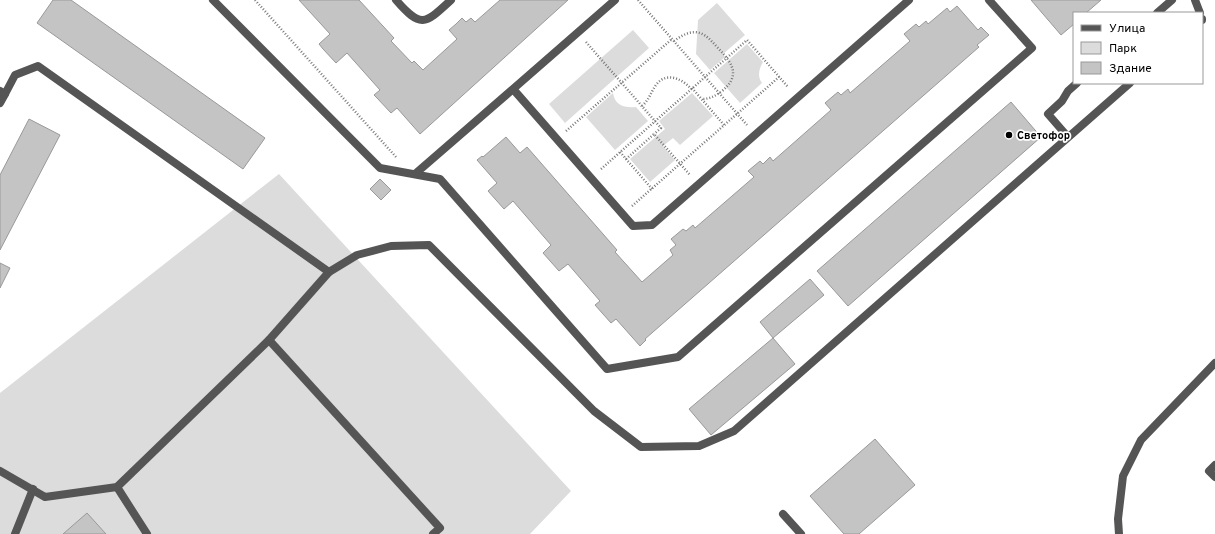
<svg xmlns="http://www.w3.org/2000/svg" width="1215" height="534" font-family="Overpass,sans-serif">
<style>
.green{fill:#dcdcdc}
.building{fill:#c4c4c4;stroke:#999}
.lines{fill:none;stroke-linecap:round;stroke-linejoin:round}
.path{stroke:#777;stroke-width:2.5;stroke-dasharray:1 2;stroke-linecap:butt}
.service{stroke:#555;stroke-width:8}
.minor{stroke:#555;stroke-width:8}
.poi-dot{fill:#000;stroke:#fff;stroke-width:1.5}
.labels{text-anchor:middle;stroke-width:3.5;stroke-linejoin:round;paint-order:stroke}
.poi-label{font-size:11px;font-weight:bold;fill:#000;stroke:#fff;text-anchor:start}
</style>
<rect width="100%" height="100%" fill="#fff"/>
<path class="green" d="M717,3l28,32 -22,19 2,3 -15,13 -14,-16 2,-34z
M633,30l16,18 -84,75 -16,-19z
M747,44l16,18c-4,7 -6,14 -1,21l-22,20 -26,-30z
M613,93c2,13 12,15 23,14l12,14 -33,29 -29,-33z
M692,93l21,23 -33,29 -7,-7 -10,8 12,14 -25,22 -20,-23 35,-30 -6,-8z
M279,174l292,317 -41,43h-530v-141z"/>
<path class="building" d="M53,0h18l194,138 -22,31 -206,-146z
M299,0h60l35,38 -3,3 21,22 2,-2 9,9 34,-31 -8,-9 7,-6 6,-6 4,4 5,-4 4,4 25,-22h68l-148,134 -23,-26 -6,5 -14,-15 -3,-3 6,-5 -33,-37 -11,10 -13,-14 -4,-5 11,-10z
M1031,0h70l-15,13h-12v11l-13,11z
M957,6l21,24 3,-3 8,8 -12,10 2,2 -334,292 1,1 -6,6 -24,-27 -5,4 -16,-18 5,-4 -32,-37 -9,7 -16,-18 8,-8 -38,-44 -9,8 -16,-18 9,-8 -20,-23 5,-4 1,1 23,-20 14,16 7,-6 90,103 -2,2 27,30 31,-27 -3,-5 6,-5 -5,-6 12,-10 3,2 7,-6 2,3 59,-51 -6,-6 12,-10 3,3 7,-7 3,4 58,-51 -6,-7 7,-6 6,-5 3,3 7,-6 2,4 60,-52 -6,-7 12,-10 3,3 7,-6 2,3 19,-16 3,4z
M1011,102l30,35 -193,169 -31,-35z
M29,119l31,16 -60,115v-75z
M380,179l11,11 -10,10 -11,-11z
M0,263l10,5 -10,20z
M810,279l14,16 -51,43 -13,-16z
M773,338l22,26 -84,71 -22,-26z
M875,439l40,46 -56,49h-15l-34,-38z
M87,513l19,21h-43z"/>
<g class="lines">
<path class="path" d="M255,0l141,157
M638,0l109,125
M674,41c7,-5 16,-11 26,-8 8,3 13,10 19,16 14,15 22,27 2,43 -6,4 -12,7 -19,7
M586,42l75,86 -7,6
M692,88l32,37
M642,106c7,-6 9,-14 14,-21 10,-14 27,-6 35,4
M566,131l106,-92
M620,152l32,37
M626,159l28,-25 36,41
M601,169l146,-129 41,47
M632,206l147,-129"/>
<path class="service" d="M213,0l167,168 60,11 167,190 71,-12 354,-309 -43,-48
M396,0c25,29 29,24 55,0
M1195,0l5,13
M1157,13l15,-13
M1202,19v1
M513,89l102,-89
M0,103l5,-9
M1068,137l-20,-23 14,-13 6,-10 9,-8
M415,174l98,-85 120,137 19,-1 257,-225
M329,272l28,-17 34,-9 38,-1 165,166 47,36 58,-1 35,-15 396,-348
M269,340l171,188 -7,6
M1215,465l-6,6 6,6
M117,487l30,47
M783,514l18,20
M15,534l18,-45
M1119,534l-1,-15 5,-43 18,-36 74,-77"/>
<path class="minor" d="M0,91l5,3 10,-19 23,-9 291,206 -60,68 -152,147 -72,10 -45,-26"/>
</g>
<circle class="poi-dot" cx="1009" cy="135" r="4"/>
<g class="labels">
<g class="poi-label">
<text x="1017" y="139">Светофор</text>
</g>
</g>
<rect x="1073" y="12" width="130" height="72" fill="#ffffff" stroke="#999999"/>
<rect x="1081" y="25" width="20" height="6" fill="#555555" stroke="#999999"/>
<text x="1109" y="32" font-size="12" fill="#000000">Улица</text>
<rect x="1081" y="42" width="20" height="12" fill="#dcdcdc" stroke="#999999"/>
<text x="1109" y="52" font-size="12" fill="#000000">Парк</text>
<rect x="1081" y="62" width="20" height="12" fill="#c4c4c4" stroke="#999999"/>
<text x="1109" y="72" font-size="12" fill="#000000">Здание</text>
</svg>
